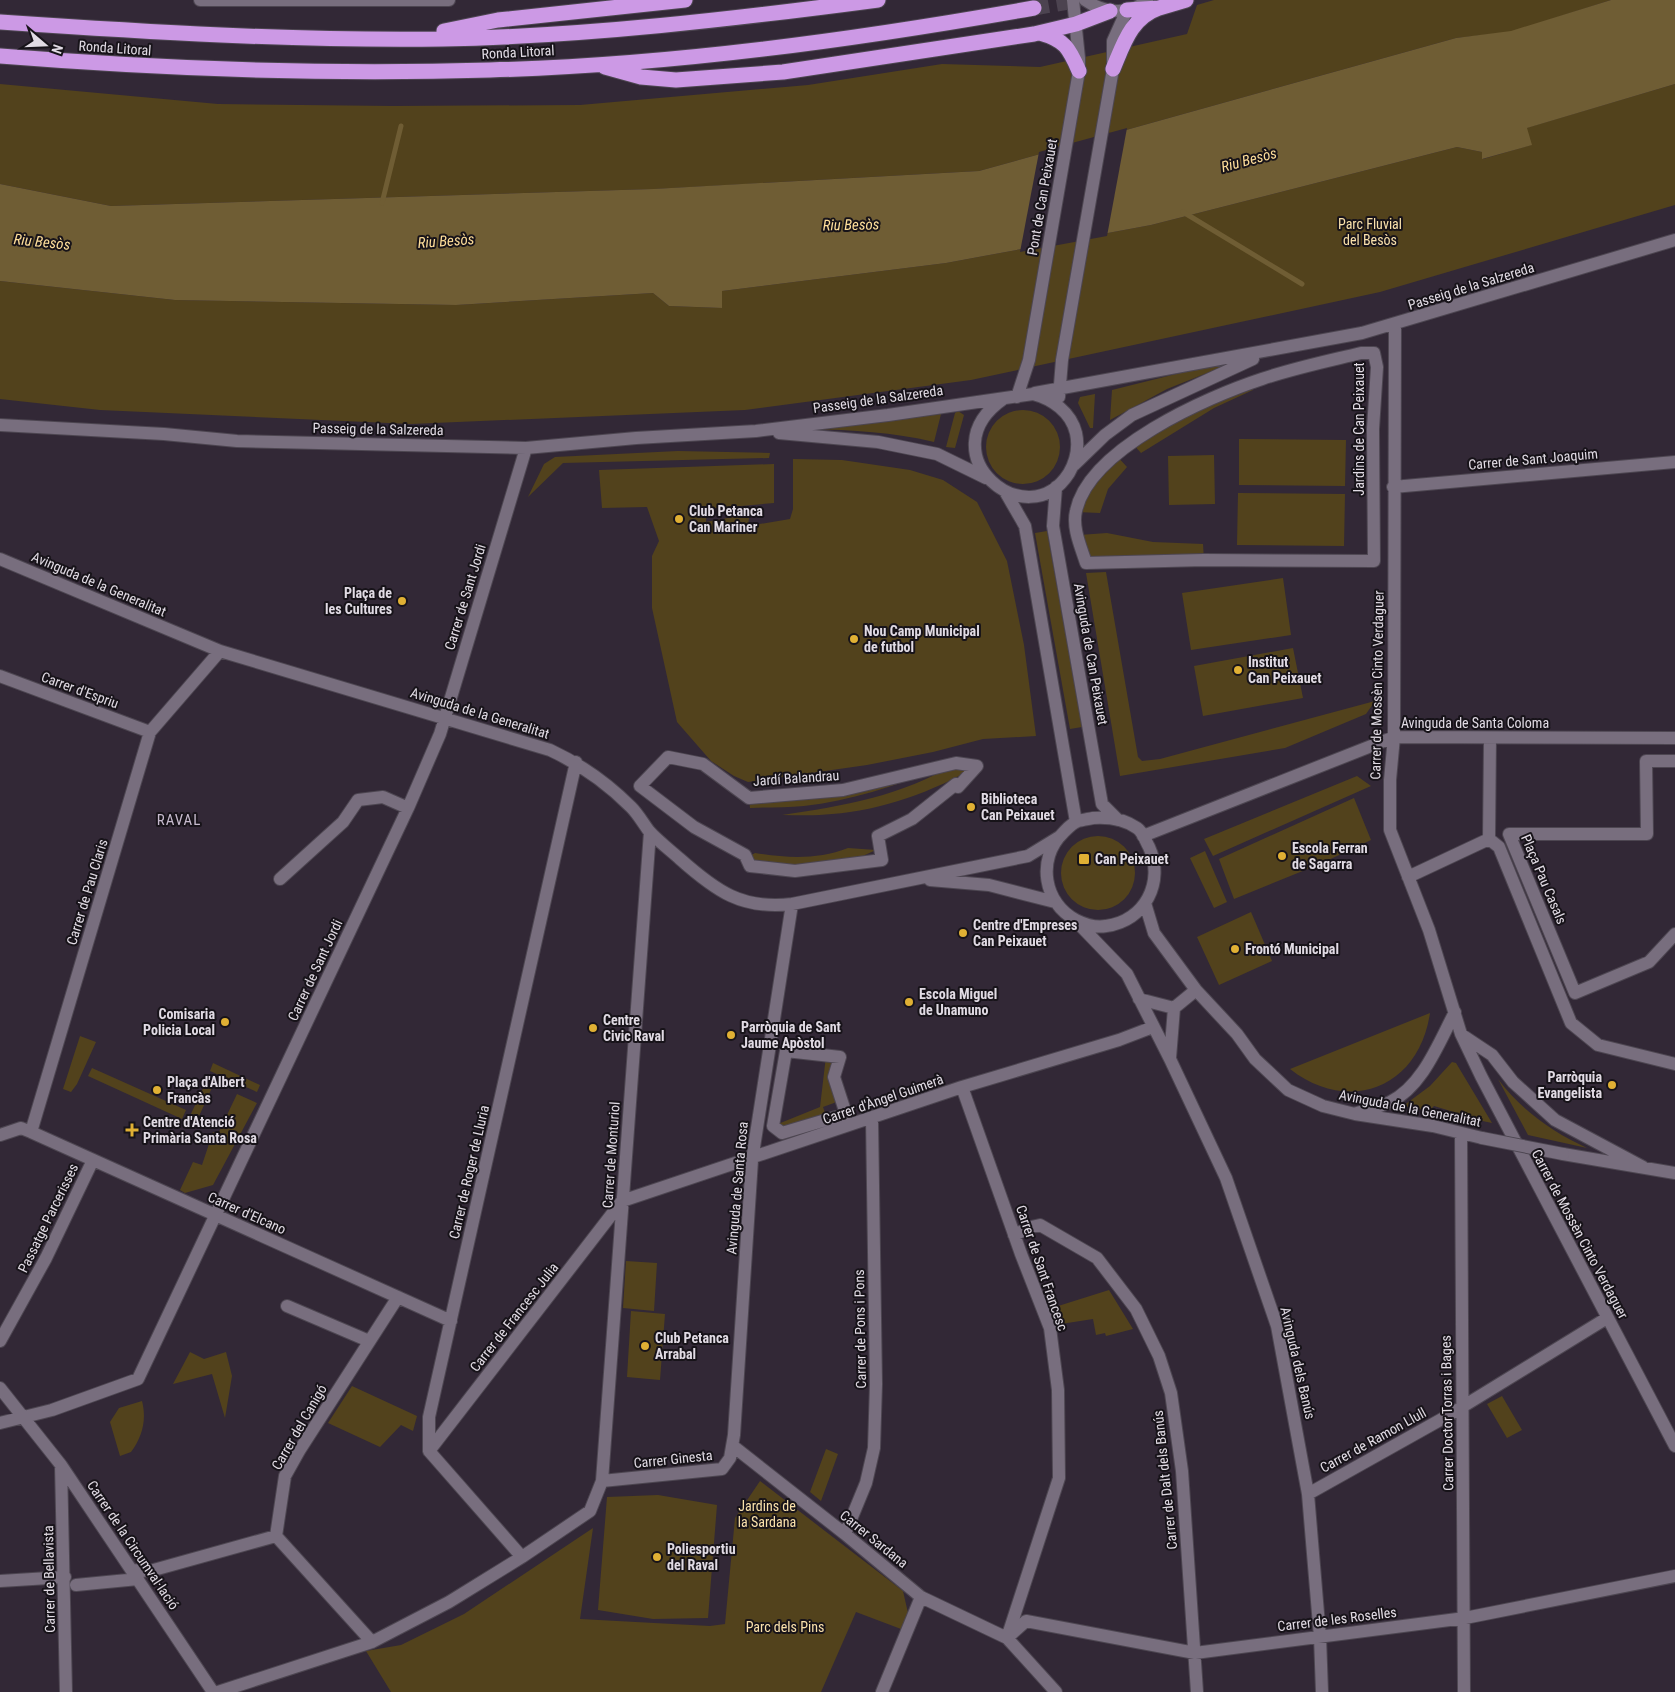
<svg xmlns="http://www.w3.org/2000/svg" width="1675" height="1692" font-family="'Roboto Condensed',sans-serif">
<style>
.green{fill:#52421c}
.water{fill:#6f5d34}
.pier{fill:#322836}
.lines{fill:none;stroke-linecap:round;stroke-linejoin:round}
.stream{stroke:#6f5d34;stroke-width:5}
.highway-tunnel{stroke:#4c4350;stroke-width:15;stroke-dasharray:15 8;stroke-linecap:butt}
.minor-casing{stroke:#4d4651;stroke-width:14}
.highway-casing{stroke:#4d4651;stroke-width:17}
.minor{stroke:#786e7e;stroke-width:12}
.highway{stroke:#cc99e5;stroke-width:15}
.minor-bridge-casing{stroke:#4d4651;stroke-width:14;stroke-linecap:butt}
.minor-bridge{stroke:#786e7e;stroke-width:12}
.poi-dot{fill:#e0b034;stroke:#171319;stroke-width:2}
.labels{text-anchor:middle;stroke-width:4;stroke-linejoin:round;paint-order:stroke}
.street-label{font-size:14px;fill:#e1dbe4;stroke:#171319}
.park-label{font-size:14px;fill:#fae1ab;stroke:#171319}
.poi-label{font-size:14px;font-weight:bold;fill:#e1dbe4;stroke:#171319;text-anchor:start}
.water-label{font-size:15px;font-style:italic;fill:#fede9a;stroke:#171319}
.neighbourhood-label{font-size:15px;letter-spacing:1px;fill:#c7bbce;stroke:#171319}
</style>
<rect width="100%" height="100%" fill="#322836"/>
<path class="green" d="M1214,0h397l-100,32 -55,6 -477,133 -325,18 -543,17 -111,-22v-100l218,20 175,2 187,-1 228,-20 134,-21 98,3 147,-33 10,-29z
M1675,84v121l-295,87 -409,88 -226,30 -334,14 -311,-14 -100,-11v-118l175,19 281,5 197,-12 16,13 53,2v-17l224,-28 205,-38 306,-78 25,5 1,7 48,-14 -5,-17z
M1232,360v3l-65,26 -57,31 2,-30z
M1251,383l2,7 -39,18 -73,45 -9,-10z
M1095,394l-2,34h-3l-12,-25 2,-6z
M986 447a37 37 0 1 1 74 0a37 37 0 1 1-74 0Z
M958,411l6,4 -9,33 -9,-1 9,-34z
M941,414l-7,28c-41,-10 -82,-12 -124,-13v-3z
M1239,439l107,1 -1,46 -106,-1z
M678,451l92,2 -1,5 -206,5 -35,34 16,-33 11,-7z
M1115,454l12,13 -19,22 -8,24 -24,-1z
M1214,455l1,49 -46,1 -1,-49z
M793,459l49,1 68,10 33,10 34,22 30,59 17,84 12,91 -53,3 -50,13 -66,13 -119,17 -14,-6 -23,-15 -34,-39 -25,-114v-52l7,-15 -12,-34 -45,1 -3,-38 175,-6v39l-67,6 -1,13 38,-7 5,3 -1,8 42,-7 3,-10z
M1238,493l107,1 -1,52 -107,-1z
M1047,531l35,196 -12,2 -35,-196z
M1107,533l46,9 50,2 1,16 -118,3 -7,-28z
M1106,572l32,185 4,4 18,-2 215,-58 -9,13 -81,34 -165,28 -34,-203z
M1283,578l8,57 -100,15 -9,-57z
M1293,648l10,50 -100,18 -9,-50z
M956,763l21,3c-42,25 -97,45 -145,48 -17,2 -34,1 -50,1 61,-9 121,-19 174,-52z
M938,769c-42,17 -89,32 -134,37 -18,2 -36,1 -54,2l-1,-10 47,-2z
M1357,776l14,10 -158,70 -9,-17z
M1354,798l17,42 -51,24 -86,35 -15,-40z
M1061 873a37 37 0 1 1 74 0a37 37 0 1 1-74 0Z
M848,848l28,2 -31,14 -16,3 -79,-1v-10l5,-3c32,5 62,7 93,-5z
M1205,851l22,51 -13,6 -24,-50z
M1251,912l21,49 -53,24 -22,-48z
M1430,1013c-11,75 -81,102 -140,56z
M80,1036l16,6 -19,42 -6,8 -8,-3z
M826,1056l14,1 2,43 -19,7 4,12 -45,14 -9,-7 47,-19z
M1452,1062l4,1 36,60 -33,-7 -2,-3 -23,-7 -5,5 -26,-5 27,-20z
M213,1063l47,22 -3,7 -47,-21z
M92,1068l94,42 -4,9 -94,-43z
M208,1078l7,3 -20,44 -7,-5z
M1498,1079c23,31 54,53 89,69l-59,-13z
M237,1094l20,9 -44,82 -28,8 -5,-3 13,-28 9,3 11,-33 5,2z
M626,1261l31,2 -3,48 -31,-3z
M1109,1290l24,39 -27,7 -1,-3 -9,2 -3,-16 -32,5 -6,-17z
M631,1311l34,3 -5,66 -33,-3z
M190,1352l14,7 22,-7 6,24 -7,42 -13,-44 -39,10z
M352,1386l65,30 -4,15 -12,-6 -21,22 -52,-24z
M1502,1396l20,34 -15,8 -20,-34z
M142,1401c5,19 0,36 -11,51l-11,4 -10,-34 9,-14z
M826,1449l12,5 -17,47 -11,-9z
M760,1481l143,110 5,22 -7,16 -45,-17 -35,80h-430l-25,-41 35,-6 63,-31 129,-86 -13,91 130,7 15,-2 10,-106z
M658,1495l59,10 -9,113 -55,1 -55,-9 9,-113z"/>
<path class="water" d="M1611,0h64v84l-148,44 5,17 -50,14v-7l-25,-5 -306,78 -205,38 -224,28v17l-53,-2 -16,-13 -197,12 -281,-5 -175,-19v-97l111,22 542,-17 326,-18 477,-133 55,-7z"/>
<path class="pier" d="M1127,128l-20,108 -87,16 19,-100z"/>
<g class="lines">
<path class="stream" d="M382,203l19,-77
M1183,212l119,72"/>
<path class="highway-tunnel" d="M1034,8l46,-8"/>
<g class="minor-casing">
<path id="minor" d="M200,0h249
M1085,0c18,13 45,16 62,0
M1395,325l-1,412 -4,43v50l39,100 32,104 20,42 194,370
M1361,353h13l3,14 -4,62 1,132 -170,-1 -118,3c-5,-16 -14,-35 -10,-52 13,-62 131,-114 186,-132 32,-11 66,-18 99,-26z
M1035,393l327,-60 313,-93
M1017,397l12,-37 50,-289v-13l-6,-58
M1059,397l3,-37 51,-291v-28l14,-31
M0,425l164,9 73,7 289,7 110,-10 120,-7 132,-16 145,-21c19,5 38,18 43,39 3,14 0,28 -7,40 -42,66 -143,-20 -66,-74
M779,433l99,9 59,12 49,24
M1074,465l31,-30 27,-20 121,-56
M1056,487l-3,39 49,278 16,16
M1393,487l282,-25
M1006,493l19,33 51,296
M0,559l220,92 330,99c30,14 57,33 81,57 7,7 12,16 18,24 9,10 21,19 31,28 36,32 62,51 112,45l236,-48 31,-19
M0,676l150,56
M1490,738l-1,101 10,8 72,176 27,22 77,19
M668,757l35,7 46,34 94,-8 113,-27 21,3 -19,21 -2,-3 -44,35 -34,17 4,24 -87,11 -45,-5 -5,-11 -51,-28 -54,-41z
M1675,761h-29l1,73h-138l66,159 74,-31 26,-28
M1093,818c15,-1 31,1 44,10 6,4 8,12 12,19 16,35 -4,74 -43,79 -11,2 -20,-1 -30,-6 -32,-16 -40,-61 -13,-87 4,-4 9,-10 15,-12 4,-1 10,-2 15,-3z
M1143,836l251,-99 281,1
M1408,877l81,-38
M280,879l63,-57 15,-22 25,-3 25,11
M930,880l59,5 66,17
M1145,903l9,30 42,57 41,44 18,25 33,31 35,16 32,8 78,12 49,12
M1074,919l53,55 43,85 56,119 51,148 31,168 12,143 2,55
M1139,999l35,9
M1174,1008l22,-18
M1462,1035l30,20 21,27 42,38 88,47
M786,1051l54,6 -6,20 12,37 -64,19 -9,-7z
M1170,1058l4,-50
M962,1087l59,167 29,74 8,62 1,88 -52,160
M1357,1113c11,-3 23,-6 33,-11 33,-16 49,-60 65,-90
M31,1132l119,-400 70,-81
M1461,1133l3,559
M0,1135l21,-7 10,4 420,189
M1563,1154l112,19
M622,1201l340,-114 157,-47 34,-13
M1014,1235l17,-8 9,-2 57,33 39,51 23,47 12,37 11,78 15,221
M287,1306l82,35
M0,1341l46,-83 47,-98
M0,1388l61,77 152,227
M0,1423l52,-13 86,-31 270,-571 32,-74 86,-286
M733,1446l112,88 76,63 86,41 49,54
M429,1451l193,-250
M61,1465l5,227
M602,1481l120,-12 8,-11 4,-23 18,-275 40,-256
M1308,1494l141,-79 158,-97
M845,1534l21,-51 8,-35 2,-64 -4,-265
M522,1557l-93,-106v-34l147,-655
M132,1570l18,1 126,-35
M0,1581l65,-4
M76,1585l62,-6
M1007,1638l19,-17 169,32 270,-35 210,-42
M372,1642l-96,-106 9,-60 14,-25 99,-154
M218,1692l154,-50 77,-40 73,-45 68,-46 12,-30 48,-649
M882,1692l39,-95"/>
</g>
<g class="highway-casing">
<path id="highway" d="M1127,10l32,-2 27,-8
M0,22c147,10 295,19 442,17 146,-3 292,-20 436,-39
M444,31l54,-11 187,-20
M1040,33c25,7 29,15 39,38
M0,56c163,13 326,19 490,14 182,-5 364,-30 544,-62
M605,67l36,10 35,3 107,-8 251,-38 42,-10 34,-13
M1113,69c11,-26 18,-51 46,-61"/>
</g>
<use href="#minor" class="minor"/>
<use href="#highway" class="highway"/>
<g class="minor-bridge-casing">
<path id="minor-bridge" d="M1482,1138l81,16"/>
</g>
<use href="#minor-bridge" class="minor-bridge"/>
</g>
<g class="poi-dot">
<circle cx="679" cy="519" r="5"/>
<circle cx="402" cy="601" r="5"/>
<circle cx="854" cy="639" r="5"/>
<circle cx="1238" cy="670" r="5"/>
<circle cx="971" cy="807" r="5"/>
<circle cx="1282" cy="856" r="5"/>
<rect x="1078" y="853" width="12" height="12" rx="2.5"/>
<circle cx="963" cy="933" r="5"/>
<circle cx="1235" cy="949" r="5"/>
<circle cx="909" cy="1002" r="5"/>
<circle cx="225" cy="1022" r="5"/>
<circle cx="593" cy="1028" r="5"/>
<circle cx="731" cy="1035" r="5"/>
<circle cx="1612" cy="1085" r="5"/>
<circle cx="157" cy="1090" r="5"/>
<path d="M129.5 1122.5h5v5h5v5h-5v5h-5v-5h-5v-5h5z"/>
<circle cx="645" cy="1346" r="5"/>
<circle cx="657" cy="1557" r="5"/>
</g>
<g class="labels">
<g class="street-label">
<text transform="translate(115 48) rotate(4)" y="5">Ronda Litoral</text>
<text transform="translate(518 52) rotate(-3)" y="5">Ronda Litoral</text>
<text transform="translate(1042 197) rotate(-80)" y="5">Pont de Can Peixauet</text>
<text transform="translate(1471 286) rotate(-17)" y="5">Passeig de la Salzereda</text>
<text transform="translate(878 399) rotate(-8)" y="5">Passeig de la Salzereda</text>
<text transform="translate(378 429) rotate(1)" y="5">Passeig de la Salzereda</text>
<text transform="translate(1359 429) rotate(-90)" y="5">Jardins de Can Peixauet</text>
<text transform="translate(1533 459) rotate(-5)" y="5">Carrer de Sant Joaquim</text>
<text transform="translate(99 584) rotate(23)" y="5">Avinguda de la Generalitat</text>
<text transform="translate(465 597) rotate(-73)" y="5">Carrer de Sant Jordi</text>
<text transform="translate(1091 654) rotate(80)" y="5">Avinguda de Can Peixauet</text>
<text transform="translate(1377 685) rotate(-89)" y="5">Carrer de Mossèn Cinto Verdaguer</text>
<text transform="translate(80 690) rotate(20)" y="5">Carrer d'Espriu</text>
<text transform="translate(480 713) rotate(17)" y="5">Avinguda de la Generalitat</text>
<text x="1475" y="728">Avinguda de Santa Coloma</text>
<text transform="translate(796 778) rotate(-4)" y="5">Jardí Balandrau</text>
<text transform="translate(1544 879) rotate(67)" y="5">Plaça Pau Casals</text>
<text transform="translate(87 892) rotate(-73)" y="5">Carrer de Pau Claris</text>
<text transform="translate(315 970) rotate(-65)" y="5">Carrer de Sant Jordi</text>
<text transform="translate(883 1099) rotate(-19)" y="5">Carrer d'Àngel Guimerà</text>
<text transform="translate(1410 1108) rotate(11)" y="5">Avinguda de la Generalitat</text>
<text transform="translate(611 1155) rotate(-86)" y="5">Carrer de Monturiol</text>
<text transform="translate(469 1172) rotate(-77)" y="5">Carrer de Roger de Lluria</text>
<text transform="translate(737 1188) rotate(-85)" y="5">Avinguda de Santa Rosa</text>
<text transform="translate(247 1213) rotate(24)" y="5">Carrer d'Elcano</text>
<text transform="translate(48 1218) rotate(-64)" y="5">Passatge Parcerisses</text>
<text transform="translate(1580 1234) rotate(62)" y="5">Carrer de Mossèn Cinto Verdaguer</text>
<text transform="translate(1042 1268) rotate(71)" y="5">Carrer de Sant Francesc</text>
<text transform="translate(514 1317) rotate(-52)" y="5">Carrer de Francesc Julia</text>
<text transform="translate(860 1329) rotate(-91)" y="5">Carrer de Pons i Pons</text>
<text transform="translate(1298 1363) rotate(77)" y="5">Avinguda dels Banús</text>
<text transform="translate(1447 1413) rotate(-91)" y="5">Carrer Doctor Torras i Bages</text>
<text transform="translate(299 1427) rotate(-60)" y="5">Carrer del Canigó</text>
<text transform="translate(1373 1440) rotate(-29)" y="5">Carrer de Ramon Llull</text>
<text transform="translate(673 1459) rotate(-6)" y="5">Carrer Ginesta</text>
<text transform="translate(1165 1480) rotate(-96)" y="5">Carrer de Dalt dels Banús</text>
<text transform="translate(874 1539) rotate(39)" y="5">Carrer Sardana</text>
<text transform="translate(133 1545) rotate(56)" y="5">Carrer de la Circumval·lació</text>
<text transform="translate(49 1579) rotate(-91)" y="5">Carrer de Bellavista</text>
<text transform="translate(1337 1619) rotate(-7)" y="5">Carrer de les Roselles</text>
</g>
<g class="park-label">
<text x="1370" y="229">Parc Fluvial<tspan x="1370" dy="16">del Besòs</tspan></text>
<text x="767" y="1511">Jardins de<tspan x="767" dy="16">la Sardana</tspan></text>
<text x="785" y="1632">Parc dels Pins</text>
</g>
<g class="poi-label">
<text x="689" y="516">Club Petanca<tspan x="689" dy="16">Can Mariner</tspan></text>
<text x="392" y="598" text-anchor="end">Plaça de<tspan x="392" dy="16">les Cultures</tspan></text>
<text x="864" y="636">Nou Camp Municipal<tspan x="864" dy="16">de futbol</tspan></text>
<text x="1248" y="667">Institut<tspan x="1248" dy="16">Can Peixauet</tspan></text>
<text x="981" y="804">Biblioteca<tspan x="981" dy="16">Can Peixauet</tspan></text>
<text x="1292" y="853">Escola Ferran<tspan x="1292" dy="16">de Sagarra</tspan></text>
<text x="1095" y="864">Can Peixauet</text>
<text x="973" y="930">Centre d'Empreses<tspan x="973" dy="16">Can Peixauet</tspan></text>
<text x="1245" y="954">Frontó Municipal</text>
<text x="919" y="999">Escola Miguel<tspan x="919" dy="16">de Unamuno</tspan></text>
<text x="215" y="1019" text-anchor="end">Comisaria<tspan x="215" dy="16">Policia Local</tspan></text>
<text x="603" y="1025">Centre<tspan x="603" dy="16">Civic Raval</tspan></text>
<text x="741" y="1032">Parròquia de Sant<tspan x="741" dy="16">Jaume Apòstol</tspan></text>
<text x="1602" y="1082" text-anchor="end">Parròquia<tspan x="1602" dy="16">Evangelista</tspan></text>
<text x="167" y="1087">Plaça d'Albert<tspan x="167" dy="16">Francàs</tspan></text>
<text x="143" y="1127">Centre d'Atenció<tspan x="143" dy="16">Primària Santa Rosa</tspan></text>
<text x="655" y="1343">Club Petanca<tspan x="655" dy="16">Arrabal</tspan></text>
<text x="667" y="1554">Poliesportiu<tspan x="667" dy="16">del Raval</tspan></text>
</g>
<g class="water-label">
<text transform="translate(1249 160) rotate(-15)" y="5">Riu Besòs</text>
<text transform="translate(851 225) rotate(-1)" y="5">Riu Besòs</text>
<text transform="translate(446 241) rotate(-4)" y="5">Riu Besòs</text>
<text transform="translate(42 242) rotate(6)" y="5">Riu Besòs</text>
</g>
<g class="neighbourhood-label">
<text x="179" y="825">RAVAL</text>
</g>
</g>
<g transform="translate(45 45) rotate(109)" stroke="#171319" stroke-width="4" paint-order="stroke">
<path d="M0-4L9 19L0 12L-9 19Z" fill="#e1dbe4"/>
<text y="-8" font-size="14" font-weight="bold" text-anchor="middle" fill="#e1dbe4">N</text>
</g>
</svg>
